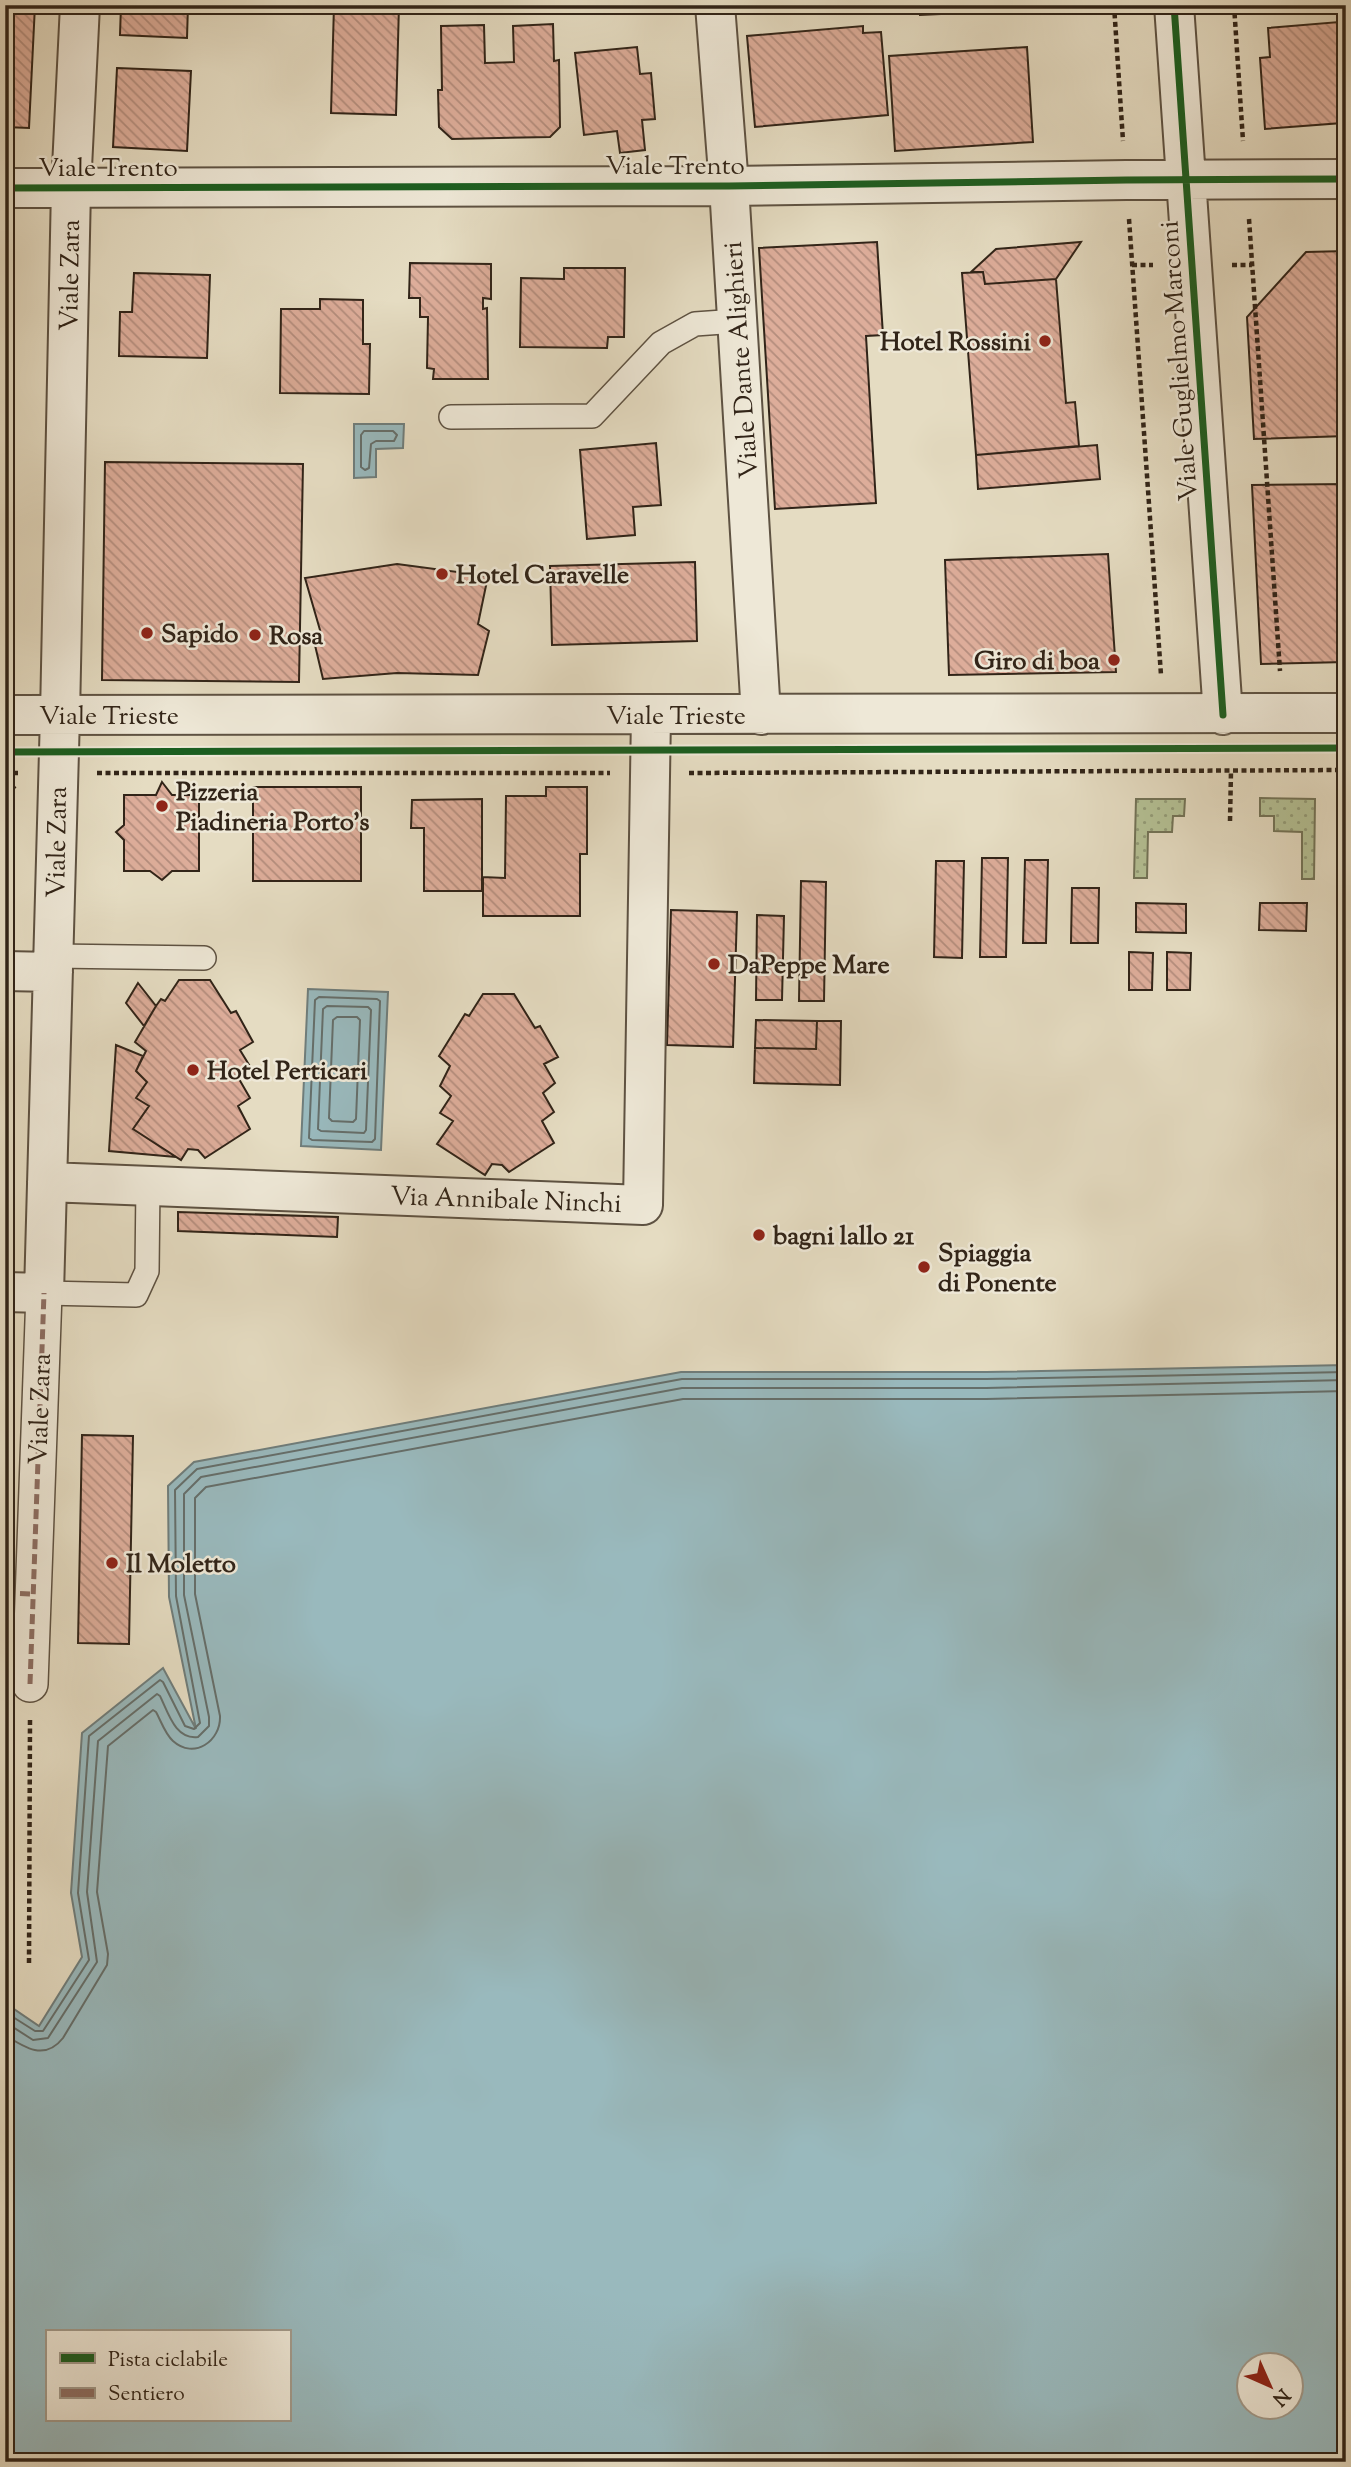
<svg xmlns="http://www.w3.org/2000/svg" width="1351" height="2467" font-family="'Sorts Mill Goudy',serif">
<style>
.grass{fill:url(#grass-dots);stroke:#727256;stroke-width:2}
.garden{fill:#b4c094;stroke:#727256;stroke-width:2}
.water{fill:#99b9bd;stroke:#6f7d7b;stroke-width:2;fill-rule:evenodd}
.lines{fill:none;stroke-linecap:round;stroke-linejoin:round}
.shore{stroke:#656e6a;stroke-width:2}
.building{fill:url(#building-back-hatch);stroke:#312418;stroke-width:2}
.service-casing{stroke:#5e5242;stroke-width:26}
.pedestrian-casing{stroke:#5e5242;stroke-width:38}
.minor-casing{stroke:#5e5242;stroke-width:42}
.path{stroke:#312418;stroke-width:4.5;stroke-dasharray:5 3.5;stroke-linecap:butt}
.service{stroke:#eee8d7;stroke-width:23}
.pedestrian{stroke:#eee8d7;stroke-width:35}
.minor{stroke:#eee8d7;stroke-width:38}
.quiet{stroke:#8d6e63;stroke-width:5;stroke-dasharray:10 5;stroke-linecap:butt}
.cycleway-casing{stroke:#eee8d7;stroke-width:11}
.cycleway{stroke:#1b5e20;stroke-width:7}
.poi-dot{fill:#8f2418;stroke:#eee8d7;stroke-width:2.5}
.labels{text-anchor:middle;stroke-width:5;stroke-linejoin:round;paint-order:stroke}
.street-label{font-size:26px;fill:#312418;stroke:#eee8d7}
.poi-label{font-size:26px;font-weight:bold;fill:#312418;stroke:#eee8d7;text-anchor:start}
</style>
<defs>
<pattern id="grass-dots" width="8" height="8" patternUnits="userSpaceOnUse" patternTransform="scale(1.75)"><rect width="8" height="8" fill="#b4c094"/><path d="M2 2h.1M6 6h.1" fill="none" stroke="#939c78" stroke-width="1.8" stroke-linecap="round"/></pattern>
<pattern id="building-back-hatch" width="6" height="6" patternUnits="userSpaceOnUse" patternTransform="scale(1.75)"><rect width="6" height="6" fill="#ddad9a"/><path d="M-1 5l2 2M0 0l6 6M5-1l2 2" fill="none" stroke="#b48d7d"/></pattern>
</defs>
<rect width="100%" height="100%" fill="#e5dcc2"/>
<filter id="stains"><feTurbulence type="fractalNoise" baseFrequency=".00286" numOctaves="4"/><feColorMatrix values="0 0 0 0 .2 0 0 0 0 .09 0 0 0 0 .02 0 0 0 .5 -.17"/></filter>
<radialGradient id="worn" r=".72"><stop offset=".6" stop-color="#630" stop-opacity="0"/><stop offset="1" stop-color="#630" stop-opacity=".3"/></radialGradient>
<path class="grass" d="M1260,798l55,1 -1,80h-12v-47l-28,-1v-15h-14z
M1136,799h49l-1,17h-11l-1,16h-24l-1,46h-13z"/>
<path class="garden" d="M5,1335h8l-5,81h-3z"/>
<path class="water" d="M354,424h50l-1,24 -27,1v28l-22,1z
M308,989l80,3 -7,158 -80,-4z
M1346,1365v1097h-1341v-459l34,23 43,-69 -11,-64 11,-160 81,-65 33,61 -27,-132 -1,-111 26,-24 487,-90h305zM47,2332h242v88h-242zM1250,2366h42v42h-42z"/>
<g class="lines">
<path class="shore" d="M364,431h29l4,4 -3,6h-18l-5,3 -2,24 -4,2 -4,-3v-32z
M319,997l58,2 3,2 -5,138 -3,3 -60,-2 -3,-2 6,-138z
M327,1006l41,1 3,3 -5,120 -2,3 -43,-2 -3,-2 5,-120z
M337,1017h20l3,3 -4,99 -3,3 -21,-1 -3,-3 4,-98z
M5,2012l30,19h8l46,-71 -11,-67 11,-157 71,-56 3,2 22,44 9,3 6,-6 -24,-127 -1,-106 22,-21 485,-90h304l360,-7
M5,2022l28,18 15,-2 49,-76 -10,-70 11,-151 59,-47 3,2c8,16 15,44 38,41l11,-11v-9l-25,-122v-101l17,-17 481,-89h304l360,-8
M5,2035c20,13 40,26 58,3l44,-73 1,-11 -11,-62 11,-146 45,-36 3,2c5,9 9,22 17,29 21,19 48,0 47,-25l-25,-122v-96l11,-11 477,-88h303l360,-8"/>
</g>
<path class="building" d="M5,5h30l-6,123 -24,-1z
M121,5h67l-1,33 -67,-3z
M334,5h65l-3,110 -65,-2z
M920,5h87v6l-87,4z
M1339,22l4,66h-3l2,35 -77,6 -5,-71 10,-1 -2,-29z
M553,24l1,37 5,-1 1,67 -10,10 -98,2 -13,-12 -1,-37h4l-1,-64 43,-1 1,38 29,-1 -1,-36z
M863,26v7l18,-1 7,83 -133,12 -8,-91z
M637,47l3,27 11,-1 4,46 -13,1 3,30 -25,3 -3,-22 -33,4 -9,-82z
M1027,47l6,95 -138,9 -6,-95z
M117,68l74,3 -4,80 -74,-4z
M877,242l6,93 -17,1 10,167 -101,6 -16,-261z
M1081,242l-25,37 -71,5 -2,-12h-12l25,-23z
M5,245h4l-4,230z
M1346,251v185l-92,3 -7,-122 59,-65z
M410,263l81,1v35l-8,-1v11l4,-1 1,71h-55l1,-10 -7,-1 1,-51h-8v-19h-11z
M564,268h61l-1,69h-16l-1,11 -87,-1 1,-69 43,1z
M983,272l2,12 71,-5 10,124 9,-1 4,44 -103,9 -14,-182z
M134,273l76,2 -3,83 -88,-2 1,-44h12z
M320,299l43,1v44h7l-1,50 -89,-1 1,-84h39z
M656,443l5,62 -28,2 2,28 -48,4 -7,-89z
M1097,445l3,34 -122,10 -2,-34z
M105,462l198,2 -4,218 -197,-2z
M1346,484v178l-85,2 -9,-179z
M1108,554l8,118 -167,3 -4,-115z
M695,562l2,79 -145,4 -2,-79z
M397,564l91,12 -10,48 11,7 -11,44 -81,-2 -74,6 -9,-38 8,-4 -17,-59z
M162,782l10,13h27v76h-27l-10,9 -12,-9h-26v-31l-8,-8 8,-7v-30h32z
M253,787h108v94h-108z
M546,787h41v67h-7v62h-97v-39l22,1 1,-82h40z
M482,799v92h-58v-63h-13l1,-28z
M982,858h26l-2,99h-26z
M1025,860h23l-2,83h-23z
M936,861h28l-2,97 -28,-1z
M801,881l25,1 -2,119h-25z
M1072,888h27l-1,55h-27z
M1136,903l50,1v29l-50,-1z
M1260,903h47l-1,28 -47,-1z
M671,910l66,2 -4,135 -66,-2z
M757,915l27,1 -2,84h-26z
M1129,952l24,1 -1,37h-23z
M1167,952l24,1 -1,37h-23z
M179,980h31l21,33 5,-2 17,31 -13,8 11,18 -12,11 11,19 -12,8 12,23 -45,29 -7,-8 -10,-1 -7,11 -48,-31 16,-23 -13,-8 11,-16 -11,-11 10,-20 -11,-9 21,-36 5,-7 4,2z
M138,983l18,23 -12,20 -18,-23z
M483,994h31l21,34 5,-2 18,31 -14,7 11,19 -12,10 11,19 -12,9 12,22 -45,29 -7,-7 -10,-1 -7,11 -48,-31 16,-23 -13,-8 11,-17 -11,-10 10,-20 -11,-10 26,-42 4,2z
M756,1020l61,1 -1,28 -61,-1z
M817,1021h24l-1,64 -86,-2 1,-35 61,1z
M116,1045l27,11 -7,15 11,11 -11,16 13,8 -16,23 43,28 -67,-6z
M178,1212l160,5 -1,20 -159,-6z
M82,1435l51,1 -4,208 -51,-1z"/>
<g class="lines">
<g class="service-casing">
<path id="service" d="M451,417l141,-1 69,-73 34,-19 42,-3
M53,956l151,2
M44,1293l92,2 11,-24 1,-86"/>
</g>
<g class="pedestrian-casing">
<path id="pedestrian" d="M30,1684l14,-391"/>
</g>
<g class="minor-casing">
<path id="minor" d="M715,5l14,181 32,529
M1174,5l49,710
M5,188l724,-2 397,-6 220,-1
M5,715l1341,-2
M5,971l48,1
M47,1182l596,23 8,-490
M5,1292l39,1 16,-578 11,-527 9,-183"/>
</g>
<path class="path" d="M1114,5l9,136
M1234,5l9,136
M1129,219l32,456
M1249,219l31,452
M1132,265h21
M1232,265h20
M5,773h13
M97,773h513
M689,773l657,-3
M5,795l12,-11
M1230,821l1,-50
M5,872l8,-19
M29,1963l1,-243"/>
<use href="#service" class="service"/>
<use href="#pedestrian" class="pedestrian"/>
<use href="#minor" class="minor"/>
<path class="quiet" d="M5,1593l28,1
M30,1684l14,-391"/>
<g class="cycleway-casing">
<path id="cycleway" d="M1174,5l49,710
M5,188l724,-2 397,-6 220,-1
M5,752l1341,-4"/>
</g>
<use href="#cycleway" class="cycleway"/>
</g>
<g class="poi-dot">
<circle cx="1045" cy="341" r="7"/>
<circle cx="442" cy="574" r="7"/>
<circle cx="147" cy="633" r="7"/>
<circle cx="255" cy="635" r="7"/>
<circle cx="1114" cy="660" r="7"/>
<circle cx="162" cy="806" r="7"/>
<circle cx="714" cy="964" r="7"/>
<circle cx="193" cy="1070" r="7"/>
<circle cx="759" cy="1235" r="7"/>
<circle cx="924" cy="1267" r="7"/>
<circle cx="112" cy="1563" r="7"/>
</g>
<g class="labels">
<g class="street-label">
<text x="675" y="174">Viale Trento</text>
<text x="108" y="176">Viale Trento</text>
<text transform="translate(69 275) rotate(-89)" y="9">Viale Zara</text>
<text transform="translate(740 360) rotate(-94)" y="9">Viale Dante Alighieri</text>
<text transform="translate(1178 361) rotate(-94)" y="9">Viale Guglielmo Marconi</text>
<text x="109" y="724">Viale Trieste</text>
<text x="676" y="724">Viale Trieste</text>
<text transform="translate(56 842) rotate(-89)" y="9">Viale Zara</text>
<text transform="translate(506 1199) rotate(2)" y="9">Via Annibale Ninchi</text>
<text transform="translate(39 1409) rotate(-88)" y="9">Viale Zara</text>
</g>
<g class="poi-label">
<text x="1031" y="350" text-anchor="end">Hotel Rossini</text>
<text x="456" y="583">Hotel Caravelle</text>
<text x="161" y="642">Sapido</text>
<text x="269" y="644">Rosa</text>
<text x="1100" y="669" text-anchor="end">Giro di boa</text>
<text x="176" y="800">Pizzeria<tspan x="176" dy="30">Piadineria Porto's</tspan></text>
<text x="728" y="973">DaPeppe Mare</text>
<text x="207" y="1079">Hotel Perticari</text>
<text x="773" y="1244">bagni lallo 21</text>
<text x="938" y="1261">Spiaggia<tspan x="938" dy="30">di Ponente</tspan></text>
<text x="126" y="1572">Il Moletto</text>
</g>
</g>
<rect width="1351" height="2467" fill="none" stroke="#e5dcc2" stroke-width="28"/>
<rect x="7" y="7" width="1337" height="2453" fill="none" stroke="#312418" stroke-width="3.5"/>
<rect x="14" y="14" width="1323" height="2439" fill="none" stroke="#312418" stroke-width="2"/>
<rect x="46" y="2330" width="245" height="91" fill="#eee8d7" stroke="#a29a8b" stroke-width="2"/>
<rect x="60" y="2353" width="35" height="10" fill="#1b5e20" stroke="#a29a8b" stroke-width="2"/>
<text x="108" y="2366" font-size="21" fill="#312418">Pista ciclabile</text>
<rect x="60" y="2388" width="35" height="10" fill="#8d6e63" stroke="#a29a8b" stroke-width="2"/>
<text x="108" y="2400" font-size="21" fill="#312418">Sentiero</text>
<g transform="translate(1270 2386) rotate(135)"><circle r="33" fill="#eee8d7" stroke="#a29a8b" stroke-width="2"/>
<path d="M0-5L12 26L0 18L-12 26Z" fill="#8f2418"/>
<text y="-10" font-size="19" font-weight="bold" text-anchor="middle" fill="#312418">N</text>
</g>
<rect width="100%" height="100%" filter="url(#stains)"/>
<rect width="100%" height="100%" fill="url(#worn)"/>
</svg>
